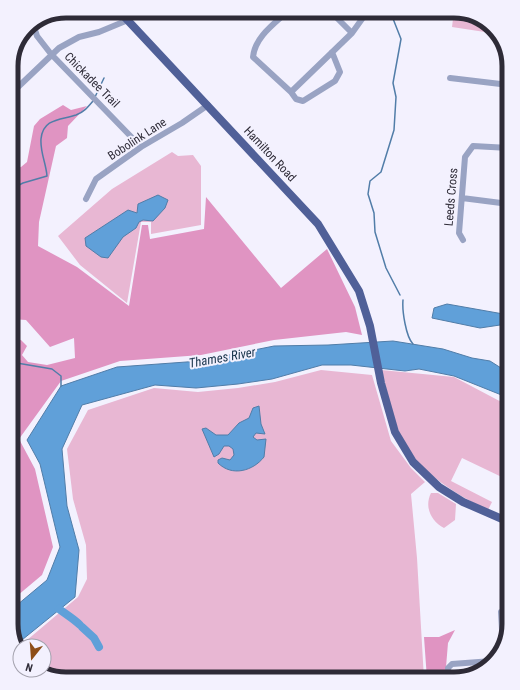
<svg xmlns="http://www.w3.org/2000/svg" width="520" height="690" font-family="'Roboto Condensed',sans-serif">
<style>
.green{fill:#e8b7d3}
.forest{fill:#e094c2}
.water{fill:#60a0d9;stroke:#517da8}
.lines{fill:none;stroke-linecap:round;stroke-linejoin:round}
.stream{stroke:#517da8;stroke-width:1.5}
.river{stroke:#60a0d9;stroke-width:8}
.minor{stroke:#99a3c3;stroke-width:6}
.major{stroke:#506098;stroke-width:8}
.labels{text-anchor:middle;stroke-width:4;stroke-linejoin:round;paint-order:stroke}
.street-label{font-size:12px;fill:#2e2b37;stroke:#f3f1fe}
.water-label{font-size:13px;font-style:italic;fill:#143048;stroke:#f3f1fe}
.rim{fill:none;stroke:#2e2b37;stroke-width:5}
</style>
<rect width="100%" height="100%" fill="#f3f1fe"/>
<path class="green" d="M454,11l27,8 17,15 -46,-7z
M172,152l6,4 15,-1 8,11v59l-50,9v-12h-10l-14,81 -47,-38 -22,-29 54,-47z
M321,370l51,5 19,66 20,27 14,14 -14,12 6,64 7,121h-361l-24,-8 -2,-1h7v-24h-24l58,-49 9,-18 -1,-34 -13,-46 -6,-50 21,-39 66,-22 44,4 40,-4 37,-6z
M381,370l73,7 55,29v46l-9,-4 9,5 -1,27 -46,-22 -11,23 41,21 -4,8c-34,-16 -77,-43 -90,-81 -7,-19 -11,-40 -17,-59z
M431,493h7l18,11 -1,16 -11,8c-13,-7 -20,-21 -13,-35z"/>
<path class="forest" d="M63,105l8,5 16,-4 -19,20 -1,12 -11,8 -17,76 -1,24 39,21 52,39 13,-81h6l2,14 54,-10 2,-32 75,91 46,-39 28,58 7,28 -16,-3 -72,8 -73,15 -81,6 -59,20 -42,58 16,30 18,78 -11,28 -31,26v-263l10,2 6,6 -5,9 6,7 19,3 28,-7 -1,-20 -24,9 -24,-27 -15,-1v-150l10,-2 6,-5 7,-36 6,-7z
M455,630l-7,13 -3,36h-18l-3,-42h15z"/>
<path class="water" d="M158,195l10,5 -3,8 -12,13 -10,-1 -4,2 -3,6 -13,9 -15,21 -7,-1 -15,-11 -1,-8 43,-28 9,3 1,-9z
M447,304l62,11v14l-9,-4 -20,3 -48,-10 2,-10z
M393,341l50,8 29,9 18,3 19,12v25l-55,-22 -35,-7 -14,2 -54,-6h-29l-50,14 -34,5 -42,4 -41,-3 -73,20 -20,44 5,57 12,44 -4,47 -58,47 -6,-20v-14l36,-30 13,-33 -20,-83 -13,-24 34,-54 56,-19 83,-6 74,-15 54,-1z
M259,406l2,18 4,10 -9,-1 -3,4 4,3 9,-1 -2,18c-11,14 -32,20 -46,6v-3l4,-2 8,2 4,-5 -1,-6 -4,-3h-5l-5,8 -5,3 -12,-28 4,-1 10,7h12l11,-12 10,-5 4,-10z"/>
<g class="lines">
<path class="stream" d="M390,11l11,28 -8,44 3,14 -2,33 -13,42 -11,9 -2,13 6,19 1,19 11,36 14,27
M95,97l9,-19
M11,189l12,-6 24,-7c-1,-13 -7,-24 -6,-37 2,-21 20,-19 35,-24 8,-3 12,-8 17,-14
M403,300c-1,11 3,37 10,44
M11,362l41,7 9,7v10"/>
<path class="river" d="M59,609c8,6 15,10 21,16
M82,627l12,11 5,9"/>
<path class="minor" d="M288,11c-14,13 -33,26 -35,46l38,35 61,-59 10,-14v-8
M330,11l22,22
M33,24l4,12 14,18 90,93
M450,78l59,7
M11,90l7,-3 41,-39 20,-11 20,-5 29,-12 11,-9
M291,92l5,7 7,2 32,-20 5,-9 -8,-20
M462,198l47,6
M86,199l10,-20 45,-32 41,-24 26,-18
M463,240l-4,-7 6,-76 8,-11 36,2
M501,612l2,35
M449,679l-1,-11 4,-4 40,-3"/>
<path class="major" d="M119,11l199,213 41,67 11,35 11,57 14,49 18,30 26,25 24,15 46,20"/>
</g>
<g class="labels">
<g class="street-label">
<text transform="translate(92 80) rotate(45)" y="4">Chickadee Trail</text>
<text transform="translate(137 139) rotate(-33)" y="4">Bobolink Lane</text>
<text transform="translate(270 154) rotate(47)" y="4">Hamilton Road</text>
<text transform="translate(451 197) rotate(-85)" y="4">Leeds Cross</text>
</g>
<g class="water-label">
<text transform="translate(222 357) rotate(-10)" y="5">Thames River</text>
</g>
</g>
<path d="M0 0H520V690H0ZM66 18H454A48 48 0 0 1 502 66V624A48 48 0 0 1 454 672H66A48 48 0 0 1 18 624V66A48 48 0 0 1 66 18Z" fill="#f3f1fe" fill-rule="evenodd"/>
<path class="rim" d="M66 18H454A48 48 0 0 1 502 66V624A48 48 0 0 1 454 672H66A48 48 0 0 1 18 624V66A48 48 0 0 1 66 18Z"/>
<g transform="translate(32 658) rotate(197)"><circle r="19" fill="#f3f1fe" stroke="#a4a2ae"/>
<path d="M0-3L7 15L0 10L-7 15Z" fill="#8e4e18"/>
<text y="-6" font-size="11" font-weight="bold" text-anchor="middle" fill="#2e2b37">N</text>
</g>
</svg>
